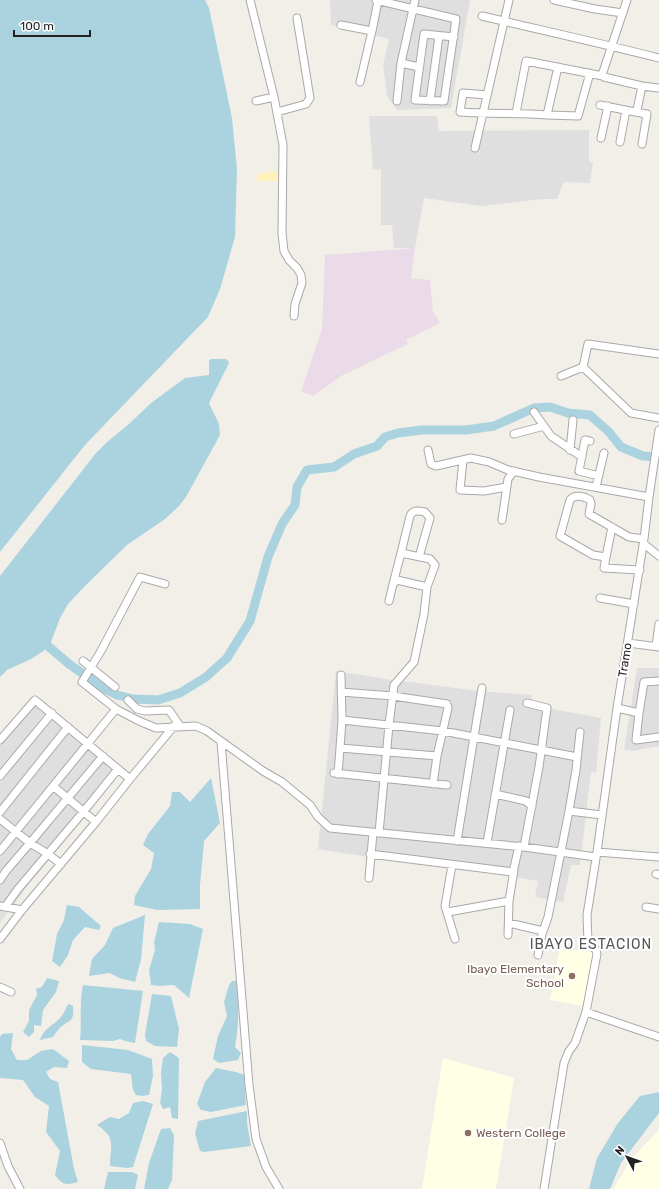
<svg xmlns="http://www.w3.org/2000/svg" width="659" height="1189" font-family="Rubik,sans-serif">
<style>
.residential{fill:#e0dfdf}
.industrial{fill:#ebdbe8}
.education{fill:#ffffe5}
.sand{fill:#fff1ba}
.water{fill:#aad3df}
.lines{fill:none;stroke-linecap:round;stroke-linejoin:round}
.river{stroke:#aad3df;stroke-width:9}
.minor-casing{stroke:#a9a9a9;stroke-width:9}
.minor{stroke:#fff;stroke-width:7}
.education-dot{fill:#8d6e63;stroke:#fff;stroke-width:1.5}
.labels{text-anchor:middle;stroke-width:4;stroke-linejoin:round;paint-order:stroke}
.street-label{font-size:12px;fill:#222;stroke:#fff}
.education-label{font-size:12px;fill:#785e54;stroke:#fff;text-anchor:end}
.quarter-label{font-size:14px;letter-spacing:1px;fill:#555;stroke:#fff}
</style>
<rect width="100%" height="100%" fill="#f2efe9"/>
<path class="residential" d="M330,0h140l-19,108 -54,2 -10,-14 -4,-31 6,-26 -58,-14z
M369,116h68l2,15 150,-1v32h4l-3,21 -26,-1 -7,17h-15l-61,7 -57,-8 -9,50h-21l-2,-23h-11v-56l-8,1z
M637,668h22v78l-26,5 -9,-1z
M336,671l50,8 93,12 53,4 -1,10 70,13 -5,55 -5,-1 -11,93h-9l-8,37 -28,-5 3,-16 -60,-10 -84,-10 -76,-12z
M33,696l90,74 -97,118 -26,35v-188z"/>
<path class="industrial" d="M415,248l-4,30 19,2 3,31 7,12 -34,17 2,4 -67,32 -28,20 -12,-5 21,-62 3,-74z"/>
<path class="education" d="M560,947l35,6 -10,53 -35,-6z
M443,1058l71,20 -18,111h-74z
M659,1130v59h-46l20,-32z"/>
<path class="sand" d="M280,171v10h-22v-7z"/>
<path class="water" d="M0,0h205l4,8 23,110 5,51 -2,68 -15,52 -12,28 -123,128 -85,107z
M211,359h15l3,3 -1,3 -19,38 10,21 1,11 -34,62 -7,9 -14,13 -38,26 -42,41 -17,18 -8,14 -9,24 -6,8 -14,9 -24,11 -7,7v-101l96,-123 11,-11 22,-18 22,-21 34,-25 24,-3v-14z
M211,778l9,45 -16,18 -4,44v24l-43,1 -23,-5 1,-9 16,-27 3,-16 -11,-8 5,-11 22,-28 2,-14h8l10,10z
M67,905l12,2 22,19 -2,4 -14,-3 -12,13 -5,15 -8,12 -8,-6 5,-27 7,-14z
M145,915l-4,45 -6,22 -16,-4 -9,-5 -21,3 3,-17 13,-14 8,-17z
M159,922l31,2 13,5 -14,69 -15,-13 -15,1 -8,-1 -2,-15 6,-20 -1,-8z
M47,978l12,3 -3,11 -13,18 -2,16 -7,-1v7l-5,5 -6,-5 6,-11v-11l8,-15 -1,-6 6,-2z
M232,981h4c3,21 3,45 -1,66l6,6 -3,7 -19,3 -6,-4 5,-23 9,-20 -3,-14 5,-17z
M83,985l60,6 -8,52 -10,-2 -5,-2 -7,2 -33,-1c2,-18 -1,-37 3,-55z
M152,994l19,2 8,33 -2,18 -22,-1 -9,-5 -1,-6z
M68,1004l5,2c2,18 -5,13 -14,23 -2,2 -4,5 -6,8l-13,3c3,-10 10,-13 17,-19 6,-5 8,-11 11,-17z
M13,1033l-2,16 6,11h10l14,-9 12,-2 16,12 -2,7 -13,-1 -8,5 4,7 8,3 16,87 4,13c-12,3 -15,4 -23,-7l5,-24 -14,-19 3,-26 -14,-9 -12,-17 -23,-2v-41l2,-3z
M82,1045l46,5 24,9 1,17 -4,19 -7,1 -6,-1 -3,-5 -2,-16 -40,-5 -9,-7z
M170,1052l9,6 -1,61 -6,-1 -2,-11 -7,2 -3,-6 2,-14 -1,-16 2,-15z
M216,1068l20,4 8,3 2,30 -35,7 -10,-2 -4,-6 8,-22z
M659,1092v21l-38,50 -11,26h-21l8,-31 21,-35 22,-27z
M143,1101l10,3 -20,63 -6,1 -17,-2c0,-21 7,-28 -13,-41l13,-8 9,2 10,-6 4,-10z
M247,1111v12l4,23 -47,6 -4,-1 -5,-17 3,-13z
M170,1128l4,7 -2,45 -4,9h-24l5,-26 12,-34z
M108,1172h24l6,3 -3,14h-31z"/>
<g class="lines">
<path class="river" d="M48,646l21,18 36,25 12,6 16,4 25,1 22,-7 26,-16 21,-19 23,-37 18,-64 14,-33 13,-19 2,-18 10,-17 27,-3 20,-13 23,-8 8,-9 13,-4 24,-3h44l28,-4 40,-18 16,-1 18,6 22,2 19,17 12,15 22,9 16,1"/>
<g class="minor-casing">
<path id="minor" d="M250,0l24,97 9,48 -1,88 2,18 5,9 8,8 4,7 1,8 -7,21 -1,12
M376,0l80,19 -12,82 -29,-1 9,-66 30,3
M554,0l41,9 28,4
M482,16c59,14 118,27 177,42
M341,25l31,6 6,-30
M401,63l18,4
M360,82l12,-51
M642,86l16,2
M487,95l-24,-2 -3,19c29,2 58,1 87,3l11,-48
M256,101l18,-4
M397,101l4,-38 14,-63
M430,101l9,-65
M600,105l35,7 2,-2 5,-24 -38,-9 -2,-2 25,-75
M277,112l29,-8 4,-6 -13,-80
M635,112l12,2 -5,30
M516,113l10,-52 77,15
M547,115l31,1 12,-43
M601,138l7,-32
M620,142l6,-32
M475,148l34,-148
M583,367l5,-23 71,10
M561,376l22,-9 48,46 28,5
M534,412l17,24 31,21
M514,434l30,-8
M590,441l-5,-1 -6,31 20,5
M428,450l3,14 5,2 35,-8 18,4 19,8 31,7 110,20
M570,450l3,-30
M463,460l-3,30 24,1 23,-4
M596,487l8,-34
M502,520l6,-41 6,-8
M612,527l-6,30 -13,-2 -33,-19 10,-36c4,-6 14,-4 20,0l1,4 -2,10 40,23 15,2
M644,544l15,12
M606,557l-2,11 36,2
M165,584l-25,-7 -39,74 -19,31 34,27 23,12 17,7 40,-2 11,5 56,40 19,11 28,23 8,12 12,11 194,19 72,10
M393,584l8,-31
M600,598l34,6
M389,601l4,-17 4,-4 30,7
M628,643l31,4
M656,646l3,-22
M83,661l32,26
M659,681l-15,1 -5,31 -3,27 23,-3
M341,692l52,4 54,8 1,4 -11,48 -4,28
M128,700l9,9 8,2 24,-1 11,16
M617,708l22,5
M342,720l101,11 134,26
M0,740l35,-40 95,79 44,-53
M221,742l28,343 7,54 10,28 13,22
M340,748l2,-28 -1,-45
M334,773l113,12
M338,774l2,-26 97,8
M0,776l52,-63
M53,786l43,36
M495,794l31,7 6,5
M569,811l33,4
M0,812l68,-85
M0,819l30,24 18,11 13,10
M379,833l10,-108 5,-40 20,-23 10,-48 3,-27 8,-22 -5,-6 -29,-6 9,-37c3,-7 9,-5 15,-4l5,6 -11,39
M457,841l25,-153
M487,843l23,-133
M524,847l15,-80 8,-59 -20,-5
M0,851l116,-142
M597,852l62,5
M370,854l143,18 6,-26
M452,865l-7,41 10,33
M656,874l3,1
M369,878l4,-45
M0,880l6,-9 24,-28 73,-87
M0,906l22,4
M5,907l13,-18 66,-78 34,-42
M646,907l13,2
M448,912l61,-11 5,-31
M509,923l34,8
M508,935l1,-34
M0,939l22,-29 74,-88 34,-43
M538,955l4,-21 6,-17 21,-106 7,-41 4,-38
M0,987l11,5
M586,1012l73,25
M0,1143l8,23 12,23
M544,1189l20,-126 5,-12 6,-8 11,-31 11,-58 -1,-4 -8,-8 -1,-27 10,-63 20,-144 27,-169 5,-42 10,-67"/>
</g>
<use href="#minor" class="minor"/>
</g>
<g class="education-dot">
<circle cx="572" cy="976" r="4"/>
<circle cx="468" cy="1133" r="4"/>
</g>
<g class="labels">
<g class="street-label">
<text transform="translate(625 660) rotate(-81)" y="4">Tramo</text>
</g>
<g class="education-label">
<text x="564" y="973">Ibayo Elementary<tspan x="564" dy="14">School</tspan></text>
<text x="476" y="1137" text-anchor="start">Western College</text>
</g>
<g class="quarter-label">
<text x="591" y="949">IBAYO ESTACION</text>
</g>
</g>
<g transform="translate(627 1157) rotate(311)" stroke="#ffffff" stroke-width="3" paint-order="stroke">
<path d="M0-3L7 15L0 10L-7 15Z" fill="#222222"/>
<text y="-6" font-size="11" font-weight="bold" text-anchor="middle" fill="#222222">N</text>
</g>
<path d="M14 30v6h76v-6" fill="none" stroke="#222222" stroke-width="2"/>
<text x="20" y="30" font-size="12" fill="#222222" stroke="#ffffff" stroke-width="3" paint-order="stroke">100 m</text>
</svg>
